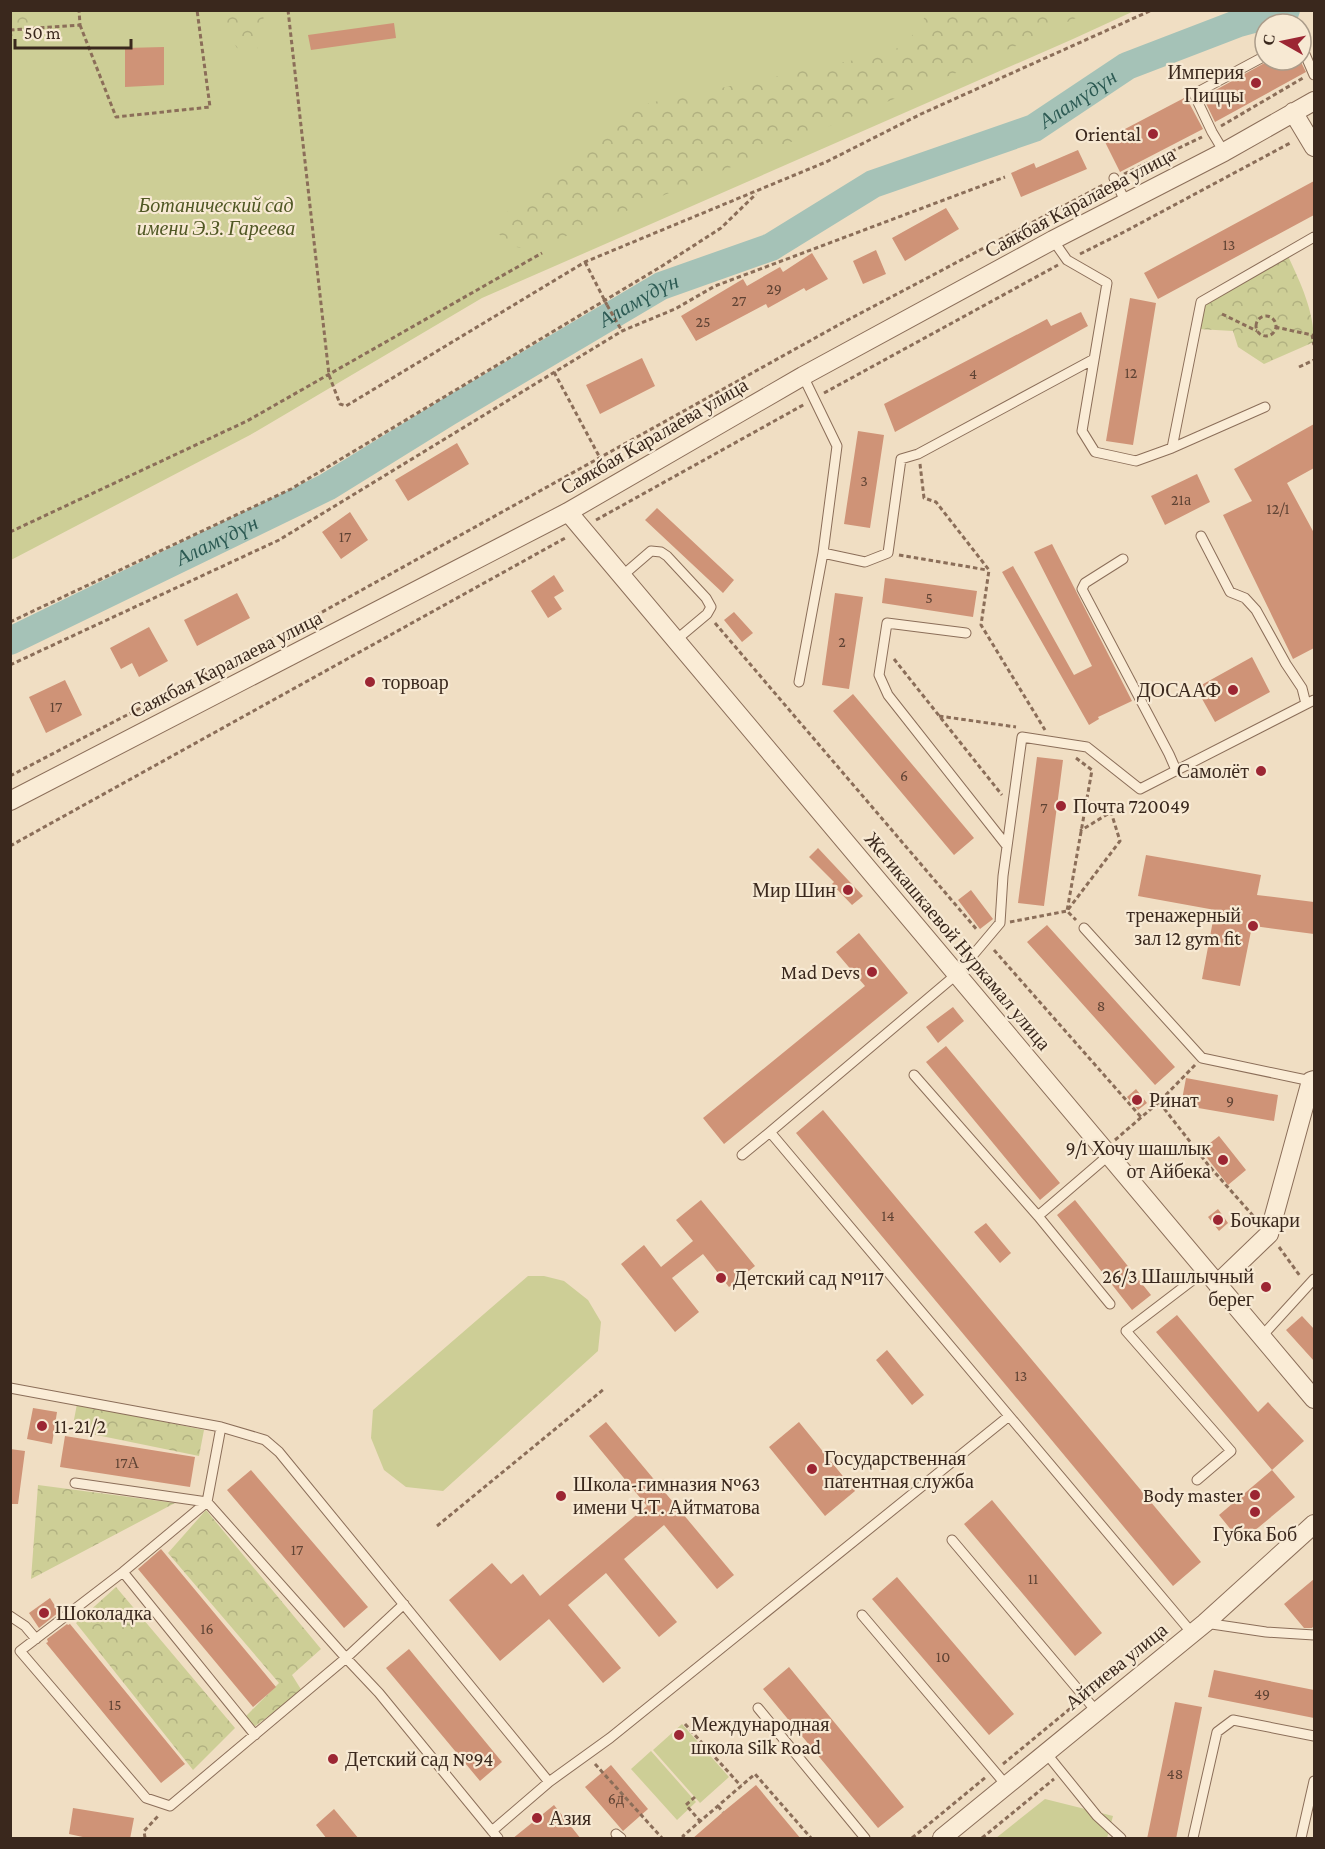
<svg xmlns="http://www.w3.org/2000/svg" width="1325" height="1849" font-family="'Crimson Pro',serif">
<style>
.green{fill:#cdce96}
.forest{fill:url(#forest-crowns)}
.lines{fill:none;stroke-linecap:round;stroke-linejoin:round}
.river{stroke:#a5c2b7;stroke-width:28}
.building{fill:#cf9377}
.service-casing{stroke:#8b6e59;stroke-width:11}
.minor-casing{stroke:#8b6e59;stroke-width:20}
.path{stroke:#8b6e59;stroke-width:3;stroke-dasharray:4.5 3;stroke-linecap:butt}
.service{stroke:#faecd6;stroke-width:9}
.minor{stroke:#faecd6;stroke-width:18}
.path-bridge{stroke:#8b6e59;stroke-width:3;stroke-dasharray:4.5 3;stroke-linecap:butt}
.poi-dot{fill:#9c2633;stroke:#f7e9d3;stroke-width:2}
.labels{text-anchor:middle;stroke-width:4.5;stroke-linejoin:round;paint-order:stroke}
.number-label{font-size:16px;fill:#5f4334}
.poi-label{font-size:20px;fill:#3a281d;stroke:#f7e9d3;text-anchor:start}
.street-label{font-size:20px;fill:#3a281d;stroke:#f7e9d3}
.park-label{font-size:20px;font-style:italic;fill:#4f5723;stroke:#f7e9d3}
.water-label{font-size:21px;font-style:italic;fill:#2c5a53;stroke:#f7e9d3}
</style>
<defs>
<pattern id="forest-crowns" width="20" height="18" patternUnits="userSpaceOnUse" patternTransform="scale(1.5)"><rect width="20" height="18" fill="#cdce96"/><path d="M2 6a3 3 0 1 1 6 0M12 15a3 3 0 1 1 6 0" fill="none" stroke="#b1b181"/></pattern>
</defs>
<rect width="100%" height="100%" fill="#f0dec3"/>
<path class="green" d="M11,11h1123l-61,28 -591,259 -232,137 -239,125z
M528,1276h16l20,5 24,19 13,22 -3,29 -155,140 -37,-4 -22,-17 -13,-32 2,-28z
M682,1724l47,53 -29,26 -47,-53z
M651,1751l45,51 -19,18 -46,-51z
M1045,1799l68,17 -6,22h-111z"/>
<path class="forest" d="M11,10l33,1 -8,17 -25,20z
M215,11h50l-9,43 -19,-6z
M929,11h162l-116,54 -442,185 -22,-4 -15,-15 10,-18 92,-79 51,-31 239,-50 19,-10z
M1288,256c13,28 26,55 26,86l-50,22 -26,-17 -5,-16 -35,-2 5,-25z
M77,1404l127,26 -5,26 -127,-26z
M38,1485l137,18 -144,76z
M206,1510l115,139 -29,26 10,16 -48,36 -8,-11 33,-33 -111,-130z
M116,1587l119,141 -42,42 -117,-147z"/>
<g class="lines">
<path class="river" id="s1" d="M10,641l317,-154 121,-75 213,-126 110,-39 102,-63 161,-56 93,-62 112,-43 47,-13"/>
</g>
<path class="building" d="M394,23l2,15 -85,12 -3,-15z
M164,47v38l-39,2v-39z
M1270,60h30l6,12 -91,50 -12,-25z
M1186,97l17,32 -83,43 -16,-32z
M1078,150l9,19 -66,28 -10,-24 23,-10 2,5z
M1314,181v34l-156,84 -14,-26z
M946,208l13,21 -54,32 -13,-23z
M876,250l10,24 -23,10 -10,-23z
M812,253l16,26 -22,12 -2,-3 -36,20 -2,-4 -70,37 -15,-25 62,-37 4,7 33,-19 3,5z
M1130,298l26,5 -23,142 -27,-4z
M1081,312l7,14 -193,106 -11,-28 163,-85 4,7z
M642,358l13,28 -55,28 -14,-29z
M1314,424v44l-27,15 27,50v115l-21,11 -70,-144 29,-14 -18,-32z
M858,431l26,4 -14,93 -26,-4z
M457,443l12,21 -61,37 -13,-21z
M1197,474l13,28 -45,23 -14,-29z
M657,508l77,72 -11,13 -78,-73z
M350,512l18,28 -27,19 -19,-27z
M1052,544l80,157 -34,16 1,2 -10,6 -87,-153 11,-6 61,109 18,-9 -58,-114z
M554,575l10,16 -10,6 8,12 -14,9 -17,-27z
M885,578l92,13 -4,26 -91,-14z
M237,593l13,25 -53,28 -13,-26z
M835,593l28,4 -14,92 -27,-4z
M734,612l19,21 -11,9 -18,-22z
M149,627l19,34 -29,16 -7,-14 -11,6 -11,-21z
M1252,657l18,35 -55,30 -19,-34z
M65,680l17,35 -36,18 -17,-36z
M853,694l121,144 -20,17 -121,-144z
M1037,757l26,3 -19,146 -26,-3z
M818,848l45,48 -11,9 -20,-21 2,-2 -25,-25z
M1146,855l115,20 -4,20 57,7v32l-60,-8 -1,5h-2l-11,55 -38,-7 13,-69 -77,-14z
M971,890l22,29 -13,10 -22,-29z
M1047,925l128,142 -20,18 -128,-143z
M859,933l49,60 -184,151 -21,-26 162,-132 -29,-34z
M953,1007l11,14 -26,22 -12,-16z
M946,1046l114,137 -20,17 -114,-138z
M1186,1078l92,17 -4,26 -93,-16z
M1136,1089l11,14 -9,7 -11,-13z
M823,1110l378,452 -28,24 -377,-453z
M1219,1136l27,34 -18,15 -27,-35z
M701,1200l54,66 -26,21 -26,-33 -31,24 27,34 -24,20 -54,-68 23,-19 17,22 32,-26 -17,-21z
M1075,1200l76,95 -19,15 -75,-95z
M1218,1209l10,14 -9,8 -11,-14z
M986,1223l25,30 -11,10 -26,-31z
M1177,1315l81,97 10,-10 36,39 -32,29 -116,-138z
M1302,1316l12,13v32l-28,-31z
M887,1350l37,45 -12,10 -36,-45z
M33,1408l24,4 -5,32 -25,-5z
M606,1422l128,153 -17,14 -53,-64 -40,34 53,63 -18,15 -53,-64 -38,32 53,63 -18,15 -54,-64 -49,42 -51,-61 43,-37 19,21 12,-10 17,22 107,-90 -58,-70z
M799,1422l56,69 -30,25 -56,-69z
M65,1436l130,21 -5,30 -130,-20z
M10,1449l15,2 -7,53h-8z
M251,1470l117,137 -24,21 -117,-138z
M1272,1470l23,27 -54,45 -22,-27z
M992,1500l110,133 -27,23 -111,-132z
M161,1549l115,138 -23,20 -115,-138z
M897,1577l117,137 -25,21 -117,-136z
M1314,1579v47l-2,2h-8l-20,-24z
M50,1598l9,14 -20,16 -10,-15z
M67,1624l1,1 2,-1 115,140 -24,19 -115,-140 2,-1 -1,-3z
M409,1649l93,113 -22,19 -94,-113z
M789,1667l115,140 -26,21 -115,-139z
M1214,1670l100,20v28l-106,-21z
M1175,1702l27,5 -26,132h-29z
M611,1765l37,44 -25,22 -38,-44z
M756,1785l45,54h-109l31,-27z
M554,1805l27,34h-69z
M73,1808l61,10 -4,21h-38l-23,-5z
M334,1809l25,30h-32l-11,-14z"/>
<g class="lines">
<g class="service-casing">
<path id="service" d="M1301,45l13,30
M1224,152l-12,-20 -18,-38 71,-38
M1114,178l12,25
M1053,240l14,20 40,23 -25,148 13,21 41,9 36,-13 93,-41
M1172,448l29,-146 113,-65
M1201,536l29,56 15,6 11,12 30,54 16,24 4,16
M823,553l42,9 23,-9 13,-94 17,-5 176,-95
M1123,559l-38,24 -3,6 87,165 7,16
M622,576l29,-25 10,1 6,4 39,42 5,9 -4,7 -31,26
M966,633l-79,-10 -8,52 9,20 119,151
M799,682l24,-129 14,-107 -34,-70
M1084,928l118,130 109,23
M914,1075l124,141
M742,1155l28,-23
M1109,1155l-71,61 72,88
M1262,1336l52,-57
M10,1388l211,39 -14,75 -84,70 -103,79 126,147 24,8 176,-148 33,35 113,138
M221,1427l44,13 14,12 270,330
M1197,1480l34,-29 -105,-120 80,-61
M75,1483l132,19 139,156 58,-54
M952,1540l145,172
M123,1572l132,163
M862,1615l145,171
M10,1616l15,10 11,13
M1205,1623l61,9 48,3
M1192,1633l-422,-501 187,-158 43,-51 3,-47 19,-139 65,10 53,42 174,-89
M758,1708l107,130
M1046,1753l51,63 24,22
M616,1834l5,4
M498,1838l-6,-7 57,-49 61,-44 399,-322
M1193,1838l24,-106 16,-12 81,16
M1301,1838l13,-57"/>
</g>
<g class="minor-casing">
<path id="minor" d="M1293,112l21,35
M568,512l746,887
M10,801l558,-289 235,-136 250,-136 171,-88 90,-51
M1217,1284l52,-50 42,-153 3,-1
M942,1838l263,-215 109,-99"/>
</g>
<path class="path" d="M288,10l41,365 11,29 6,2 239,-144 241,-100 95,-48 231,-104
M80,25l36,92 94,-10 -13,-97
M10,30l70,-5 -1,-15
M1221,126l82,-48
M1124,174l78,-37
M1080,254l44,-22 168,-90
M585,262l22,43
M1222,314l35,17
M1256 326a10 10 0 1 1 20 0a10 10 0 1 1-20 0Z
M1275,327l37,8 2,10
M1299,367l15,-7
M554,372l53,99
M824,393l234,-128
M920,464l4,34 12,4 53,68 -8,55 64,105
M596,520l209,-116
M10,532l237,-111 295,-168
M899,555l88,15
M10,622l281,-133 371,-223 59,-38 35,-34
M715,623l263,308
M894,659l108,136
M10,665l269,-125 343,-209 53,-22 40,-23 290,-109
M939,716l77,11
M1076,758l16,12 -25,141 9,9
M10,776l278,-145 554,-308 263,-139
M10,846l557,-309
M1010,922l57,-11 53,-70 -9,-29 -31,19
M994,950l147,167
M1195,1065l-36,37 50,64 47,53
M1115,1140l44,-38
M1279,1247l21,29
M437,1526l167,-137
M1093,1689l25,-21 6,2
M685,1724l56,62
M595,1764l67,74
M1003,1764l74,-61
M695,1797l-9,8 14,16
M718,1806l5,6
M145,1838l-1,-7 15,-16
M684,1838l-1,-2 72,-62 56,64
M912,1838l74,-61
M982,1838l72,-59"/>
<use href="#service" class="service"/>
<use href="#minor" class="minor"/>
<path class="path-bridge" d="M607,305l15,26"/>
</g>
<g class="poi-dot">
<circle cx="1256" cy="83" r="6"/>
<circle cx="1153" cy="134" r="6"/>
<circle cx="370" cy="682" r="6"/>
<circle cx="1233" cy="690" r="6"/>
<circle cx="1261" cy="771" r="6"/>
<circle cx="1061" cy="806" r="6"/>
<circle cx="848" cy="890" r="6"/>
<circle cx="1253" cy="926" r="6"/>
<circle cx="872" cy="972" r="6"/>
<circle cx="1137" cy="1100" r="6"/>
<circle cx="1223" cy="1160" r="6"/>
<circle cx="1218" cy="1220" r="6"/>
<circle cx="721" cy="1278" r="6"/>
<circle cx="1266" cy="1287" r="6"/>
<circle cx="42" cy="1426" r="6"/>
<circle cx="812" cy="1469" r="6"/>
<circle cx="1255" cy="1495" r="6"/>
<circle cx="561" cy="1496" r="6"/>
<circle cx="1255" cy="1512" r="6"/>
<circle cx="44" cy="1613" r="6"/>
<circle cx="679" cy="1735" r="6"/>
<circle cx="333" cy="1759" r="6"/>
<circle cx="537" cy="1818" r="6"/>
</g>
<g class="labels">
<g class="number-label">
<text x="1229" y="250">13</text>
<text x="774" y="294">29</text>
<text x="739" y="306">27</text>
<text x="703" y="327">25</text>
<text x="1131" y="378">12</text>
<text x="973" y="379">4</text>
<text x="864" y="486">3</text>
<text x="1181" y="505">21а</text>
<text x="1278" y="514">12/1</text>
<text x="345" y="542">17</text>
<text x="929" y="603">5</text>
<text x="842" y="647">2</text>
<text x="56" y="712">17</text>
<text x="904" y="781">6</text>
<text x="1044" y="813">7</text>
<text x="1101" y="1011">8</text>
<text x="1230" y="1106">9</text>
<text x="888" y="1221">14</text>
<text x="1021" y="1381">13</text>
<text x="127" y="1468">17А</text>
<text x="297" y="1555">17</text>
<text x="1033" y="1584">11</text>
<text x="207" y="1634">16</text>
<text x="943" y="1662">10</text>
<text x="1262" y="1699">49</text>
<text x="115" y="1710">15</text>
<text x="1175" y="1779">48</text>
<text x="616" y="1804">6д</text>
</g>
<g class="poi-label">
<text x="1244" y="79" text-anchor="end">Империя<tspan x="1244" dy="23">Пиццы</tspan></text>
<text x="1141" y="141" text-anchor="end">Oriental</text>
<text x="382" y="689">торвоар</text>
<text x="1221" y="697" text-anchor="end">ДОСААФ</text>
<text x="1249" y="778" text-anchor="end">Самолёт</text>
<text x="1073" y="813">Почта 720049</text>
<text x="836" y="897" text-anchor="end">Мир Шин</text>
<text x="1241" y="922" text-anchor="end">тренажерный<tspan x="1241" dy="23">зал 12 gym fit</tspan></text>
<text x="860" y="979" text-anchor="end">Mad Devs</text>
<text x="1149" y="1107">Ринат</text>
<text x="1211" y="1155" text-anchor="end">9/1 Хочу шашлык<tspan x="1211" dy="23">от Айбека</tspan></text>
<text x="1230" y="1227">Бочкари</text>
<text x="1254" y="1283" text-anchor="end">26/3 Шашлычный<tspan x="1254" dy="23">берег</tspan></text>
<text x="733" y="1285">Детский сад №117</text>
<text x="54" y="1433">11-21/2</text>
<text x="824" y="1465">Государственная<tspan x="824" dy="23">патентная служба</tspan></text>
<text x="573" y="1491">Школа-гимназия №63<tspan x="573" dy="23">имени Ч.Т. Айтматова</tspan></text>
<text x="1243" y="1502" text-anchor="end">Body master</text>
<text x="1255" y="1541" text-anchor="middle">Губка Боб</text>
<text x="56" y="1620">Шоколадка</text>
<text x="691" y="1731">Международная<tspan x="691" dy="23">школа Silk Road</tspan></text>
<text x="345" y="1766">Детский сад №94</text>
<text x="549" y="1825">Азия</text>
</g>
<g class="street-label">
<text transform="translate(1080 202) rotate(-28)" y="7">Саякбая Каралаева улица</text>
<text transform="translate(654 436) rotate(-30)" y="7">Саякбая Каралаева улица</text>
<text transform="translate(226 664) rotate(-27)" y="7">Саякбая Каралаева улица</text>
<text transform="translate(958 941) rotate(50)" y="7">Жетикашкаевой Нуркамал улица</text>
<text transform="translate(1116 1666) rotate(-39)" y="7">Айтиева улица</text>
</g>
<g class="park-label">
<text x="216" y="212">Ботанический сад<tspan x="216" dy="23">имени Э.З. Гареева</tspan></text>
</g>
<g class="water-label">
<text dy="7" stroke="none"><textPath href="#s1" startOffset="1202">Аламүдүн</textPath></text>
<text dy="7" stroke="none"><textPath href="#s1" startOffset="716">Аламүдүн</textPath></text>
<text dy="7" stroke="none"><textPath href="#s1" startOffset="230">Аламүдүн</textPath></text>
</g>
</g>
<rect width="1325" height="1849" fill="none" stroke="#3a281d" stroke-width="24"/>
<g transform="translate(1283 42) rotate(279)"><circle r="28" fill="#f7e9d3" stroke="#ab9c8a" stroke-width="1.5"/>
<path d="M0-4.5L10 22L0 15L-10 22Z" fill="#9c2633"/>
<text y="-9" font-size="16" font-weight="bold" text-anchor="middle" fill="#3a281d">С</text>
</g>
<path d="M15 39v9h116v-9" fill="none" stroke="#3a281d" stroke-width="3"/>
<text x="24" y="39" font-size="18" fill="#3a281d" stroke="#f7e9d3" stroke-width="4.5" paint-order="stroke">50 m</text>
</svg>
